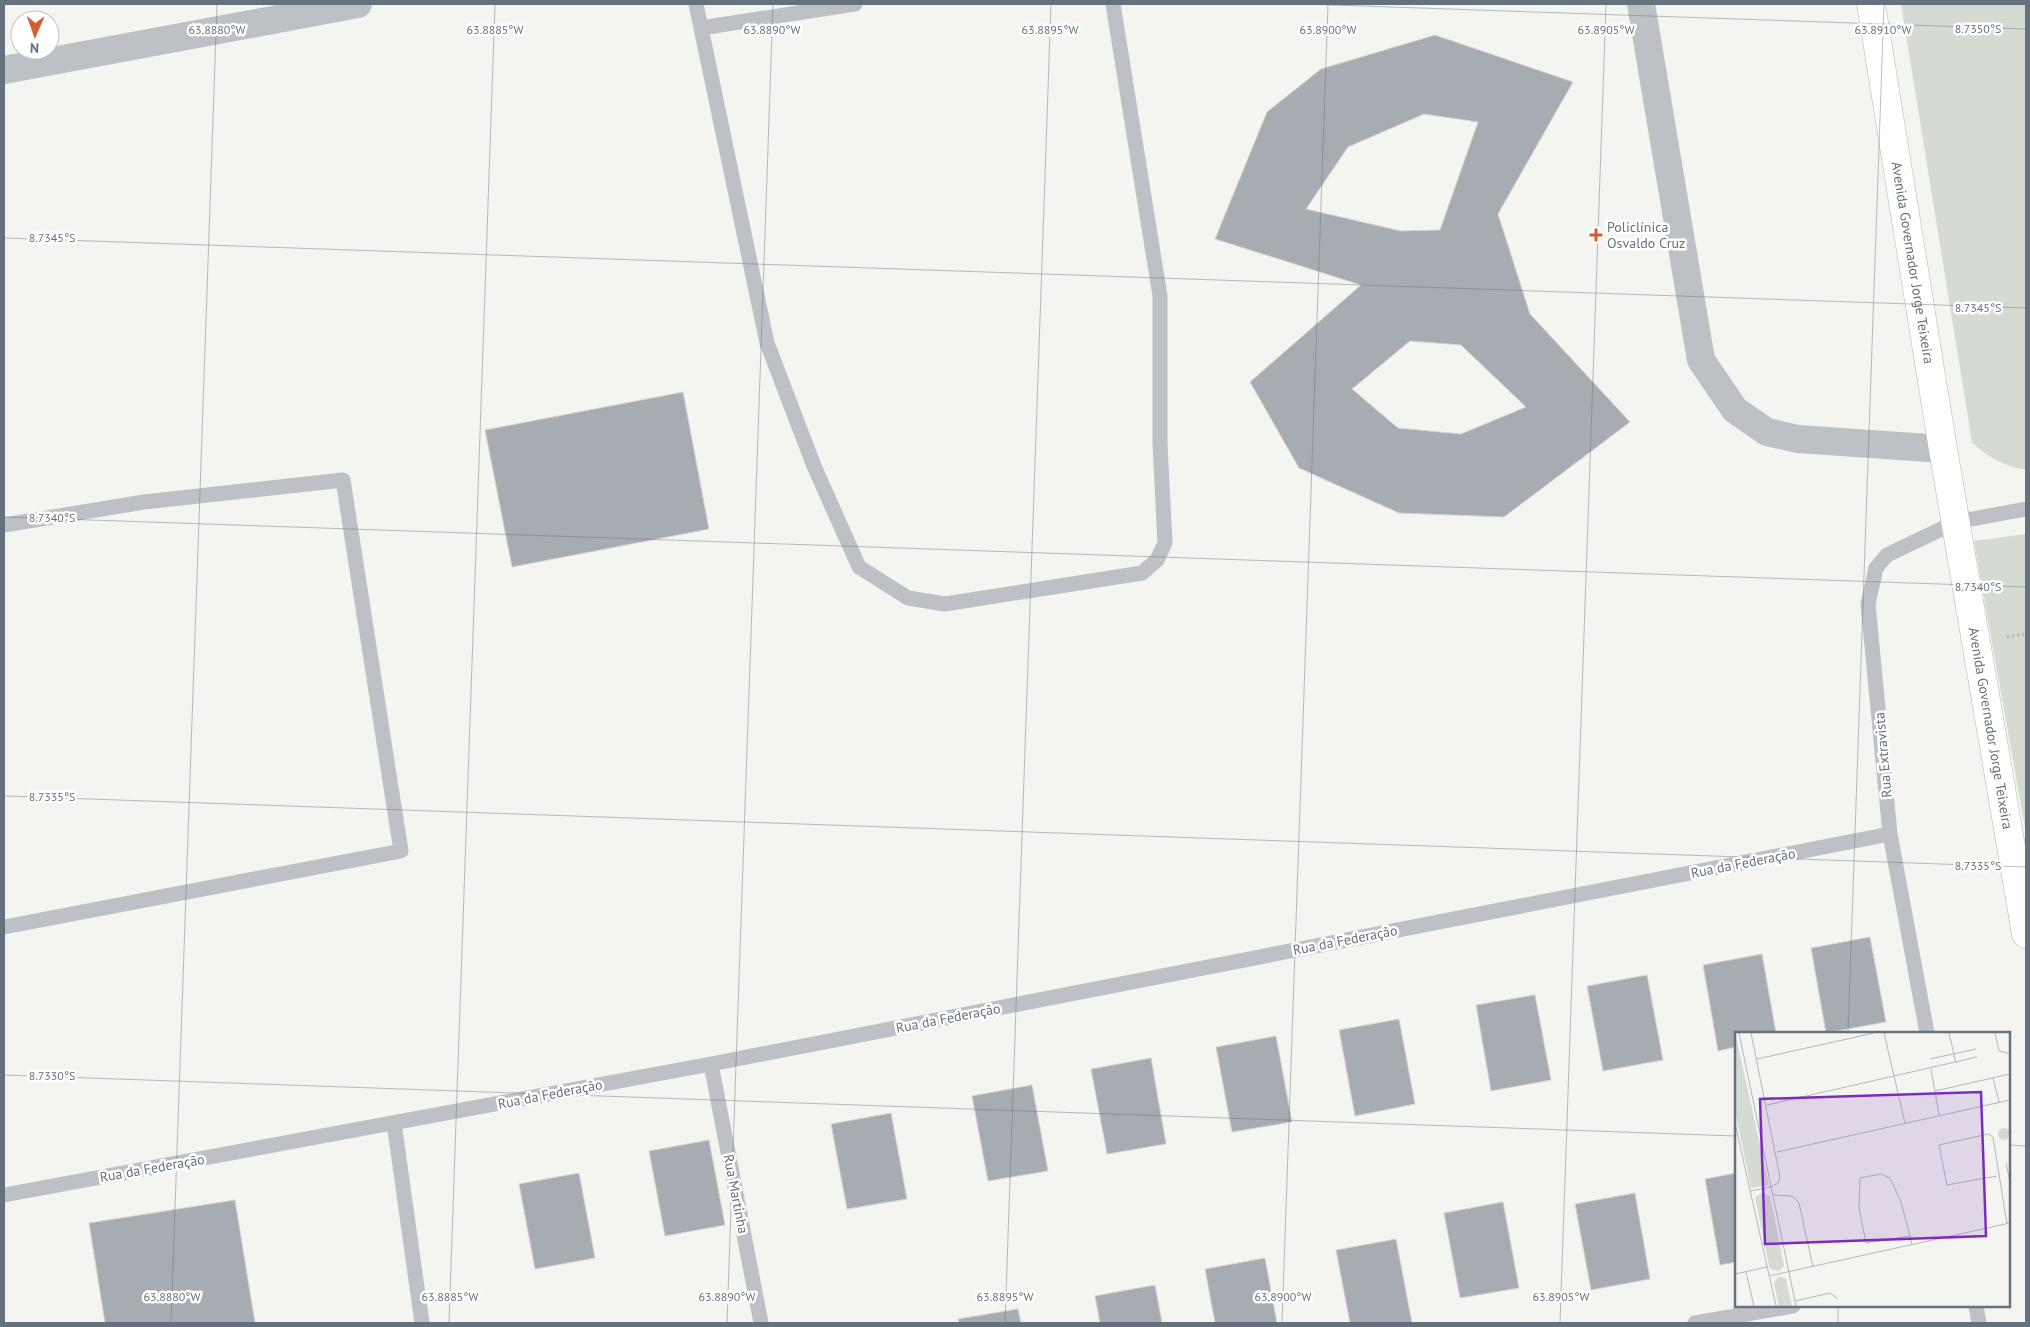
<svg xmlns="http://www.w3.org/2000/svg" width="2030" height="1327" font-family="'PT Sans',sans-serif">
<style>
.green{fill:#d5dad2}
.building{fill:#a6acb2;stroke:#d5d5d3;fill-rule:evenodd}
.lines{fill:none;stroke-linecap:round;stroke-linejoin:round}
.primary-casing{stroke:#b1b4b8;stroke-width:29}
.path{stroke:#b7b9bc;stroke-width:3;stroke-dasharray:2.5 2.5;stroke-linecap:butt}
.lane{stroke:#bdc0c4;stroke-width:15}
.street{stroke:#bdc0c4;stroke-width:28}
.primary{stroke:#fff;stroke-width:28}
.ticks{fill:none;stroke:#65727e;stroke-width:1;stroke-opacity:0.45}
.poi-dot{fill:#d25d32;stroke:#fff;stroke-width:2}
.labels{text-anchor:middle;stroke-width:5;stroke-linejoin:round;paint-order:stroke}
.poi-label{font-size:14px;fill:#65727e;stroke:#fff;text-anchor:start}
.street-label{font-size:14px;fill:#65727e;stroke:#fff}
.inset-road{fill:none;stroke:#b2b8bb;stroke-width:1}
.view{fill:#7b2cbf;fill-opacity:0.15;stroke:#7b2cbf;stroke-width:2.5}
.inset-edge{fill:none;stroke:#65727e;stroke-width:2.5}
.ticks-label{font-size:12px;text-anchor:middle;fill:#65727e;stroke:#fff;stroke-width:5;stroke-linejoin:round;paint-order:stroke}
</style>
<rect width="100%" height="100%" fill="#f4f4f0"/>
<path class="green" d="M1901,4h125v466c-22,-4 -38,-12 -54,-28z
M2026,534v299l-52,-292z"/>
<path class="building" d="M1435,35l138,47 -75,132 32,100 100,108 -126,95 -105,-4 -100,-45 -49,-86 111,-97 -146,-46 52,-127 54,-43zM1424,114l54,8 -38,108 -39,1 -95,-22 42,-62zM1410,341l51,4 65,62 -65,27 -63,-6 -46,-39z
M683,392l26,137 -197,38 -27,-137z
M1870,937l16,85 -60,11 -15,-85z
M1762,954l14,79h-40v14l-18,4 -15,-86z
M1647,975l16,85 -60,11 -16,-85z
M1535,995l16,85 -60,11 -15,-86z
M1399,1019l16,85 -60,12 -16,-86z
M1276,1036l16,86 -60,10 -16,-85z
M1151,1058l15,86 -59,10 -16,-85z
M1032,1085l16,86 -60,10 -16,-85z
M891,1113l16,86 -60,10 -16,-85z
M709,1140l16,85 -60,11 -16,-85z
M579,1173l16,85 -60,11 -16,-85z
M1736,1173v89l-16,3 -15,-86z
M1635,1193l15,86 -59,11 -16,-86z
M235,1200l20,123h-150l-16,-100z
M1503,1202l16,86 -59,10 -16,-85z
M1396,1239l16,84h-62l-14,-73z
M1265,1258l12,65h-62l-10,-54z
M1155,1285l7,38h-62l-5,-27z
M1018,1309l3,14h-62l-1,-4z"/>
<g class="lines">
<g class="primary-casing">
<g id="primary">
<path id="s1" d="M1871,4l72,445 83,485"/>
</g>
</g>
<path class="path" d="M2007,637l19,-3"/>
<path class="lane" d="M696,4l5,24 154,-24
M701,28l66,315 47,123 45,101 49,31 37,6 197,-31 15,-13 8,-17 -5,-99v-148l-47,-292
M4,525l140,-23 199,-22 58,371 -397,76
M1927,1033l-37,-199 -22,-230 8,-36 11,-13 69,-33 70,-13
M711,1064l50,259
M394,1123l28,200
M4,1195l707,-131 1179,-230
M1976,1306l3,17
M1695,1323l98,-17"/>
<path class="street" d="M1641,4l60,356 34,50 32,22 31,7 145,10
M4,70l354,-66"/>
<use href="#primary" class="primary"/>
</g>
<path class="ticks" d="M1304,4l722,25M4,238l2022,70M4,517l2022,70M4,796l2022,71M1848,1033l36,-1029M4,1075l1732,61M2009,1145l17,1M171,1323l46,-1319M449,1323l46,-1319M727,1323l46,-1319M1005,1323l46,-1319M1282,1323l46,-1319M1560,1323l46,-1319M1838,1323v-17"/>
<path class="poi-dot" d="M1593.5 227.5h5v5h5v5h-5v5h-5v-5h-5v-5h5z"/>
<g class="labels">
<g class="poi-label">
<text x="1607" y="232">Policlínica<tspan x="1607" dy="16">Osvaldo Cruz</tspan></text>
</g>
<g class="street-label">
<text dy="5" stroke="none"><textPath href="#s1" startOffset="262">Avenida Governador Jorge Teixeira</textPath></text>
<text dy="5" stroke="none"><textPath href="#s1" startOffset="734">Avenida Governador Jorge Teixeira</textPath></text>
<text transform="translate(1883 755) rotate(-95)" y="5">Rua Extravista</text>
<text transform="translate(1743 863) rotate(-11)" y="5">Rua da Federação</text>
<text transform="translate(1345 940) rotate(-11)" y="5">Rua da Federação</text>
<text transform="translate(948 1018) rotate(-11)" y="5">Rua da Federação</text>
<text transform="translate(550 1094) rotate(-11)" y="5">Rua da Federação</text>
<text transform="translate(152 1168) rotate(-10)" y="5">Rua da Federação</text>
<text transform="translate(736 1194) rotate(79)" y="5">Rua Martinha</text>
</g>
</g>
<g transform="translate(1735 1032)">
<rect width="275" height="275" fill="#f4f4f0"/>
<path d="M0,1l34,152 -18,3 -16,-78zM263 102a6 6 0 1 1 12 0a6 6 0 1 1-12 0ZM26,161l9,2 14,71 -5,5 -9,-2 -15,-71zM44,244l7,3 6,27h-13l-5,-23z" fill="#d5dad2"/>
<path class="inset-road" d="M4,1l57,273M149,1l21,90M214,1l7,30M260,1l4,18 11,3M22,27l117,-26M195,27l46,-10M196,37l8,46M258,46l6,24M200,59l75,-17M32,73l210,-48M0,91l41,183M42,120l233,-52M271,131l4,19M262,144l-50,9 -8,-40 49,-11 5,3 14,87M15,159l21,-4 7,-4 2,-6 -29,-144M38,163l19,1 7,7 14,64M175,204l-9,-34 -11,-24 -9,-4 -21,4 -1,30 7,35 44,-7 2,9M11,240l8,34M0,242l32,-7M34,244l241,-53M60,269l35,-8 8,6"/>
<path class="view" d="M246,60l5,144 -221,8 -5,-145z"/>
<rect width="275" height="275" class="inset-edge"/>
</g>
<g class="ticks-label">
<text x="1978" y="33">8.7350°S</text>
<text x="217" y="34">63.8880°W</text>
<text x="495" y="34">63.8885°W</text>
<text x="772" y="34">63.8890°W</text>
<text x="1050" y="34">63.8895°W</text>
<text x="1328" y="34">63.8900°W</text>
<text x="1606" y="34">63.8905°W</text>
<text x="1883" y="34">63.8910°W</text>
<text x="52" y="242">8.7345°S</text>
<text x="1978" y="312">8.7345°S</text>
<text x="52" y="522">8.7340°S</text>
<text x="1978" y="591">8.7340°S</text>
<text x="52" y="801">8.7335°S</text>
<text x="1978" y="870">8.7335°S</text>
<text x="52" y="1080">8.7330°S</text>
<text x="172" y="1301">63.8880°W</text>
<text x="450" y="1301">63.8885°W</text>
<text x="727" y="1301">63.8890°W</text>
<text x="1005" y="1301">63.8895°W</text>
<text x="1283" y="1301">63.8900°W</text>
<text x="1561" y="1301">63.8905°W</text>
</g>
<rect width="2030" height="1327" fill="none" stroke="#65727e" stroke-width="10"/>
<g transform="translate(35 35) rotate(182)"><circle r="24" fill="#ffffff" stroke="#c1c7cb"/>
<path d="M0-4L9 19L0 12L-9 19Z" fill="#d25d32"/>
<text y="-8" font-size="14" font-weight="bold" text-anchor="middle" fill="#65727e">N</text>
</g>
</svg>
